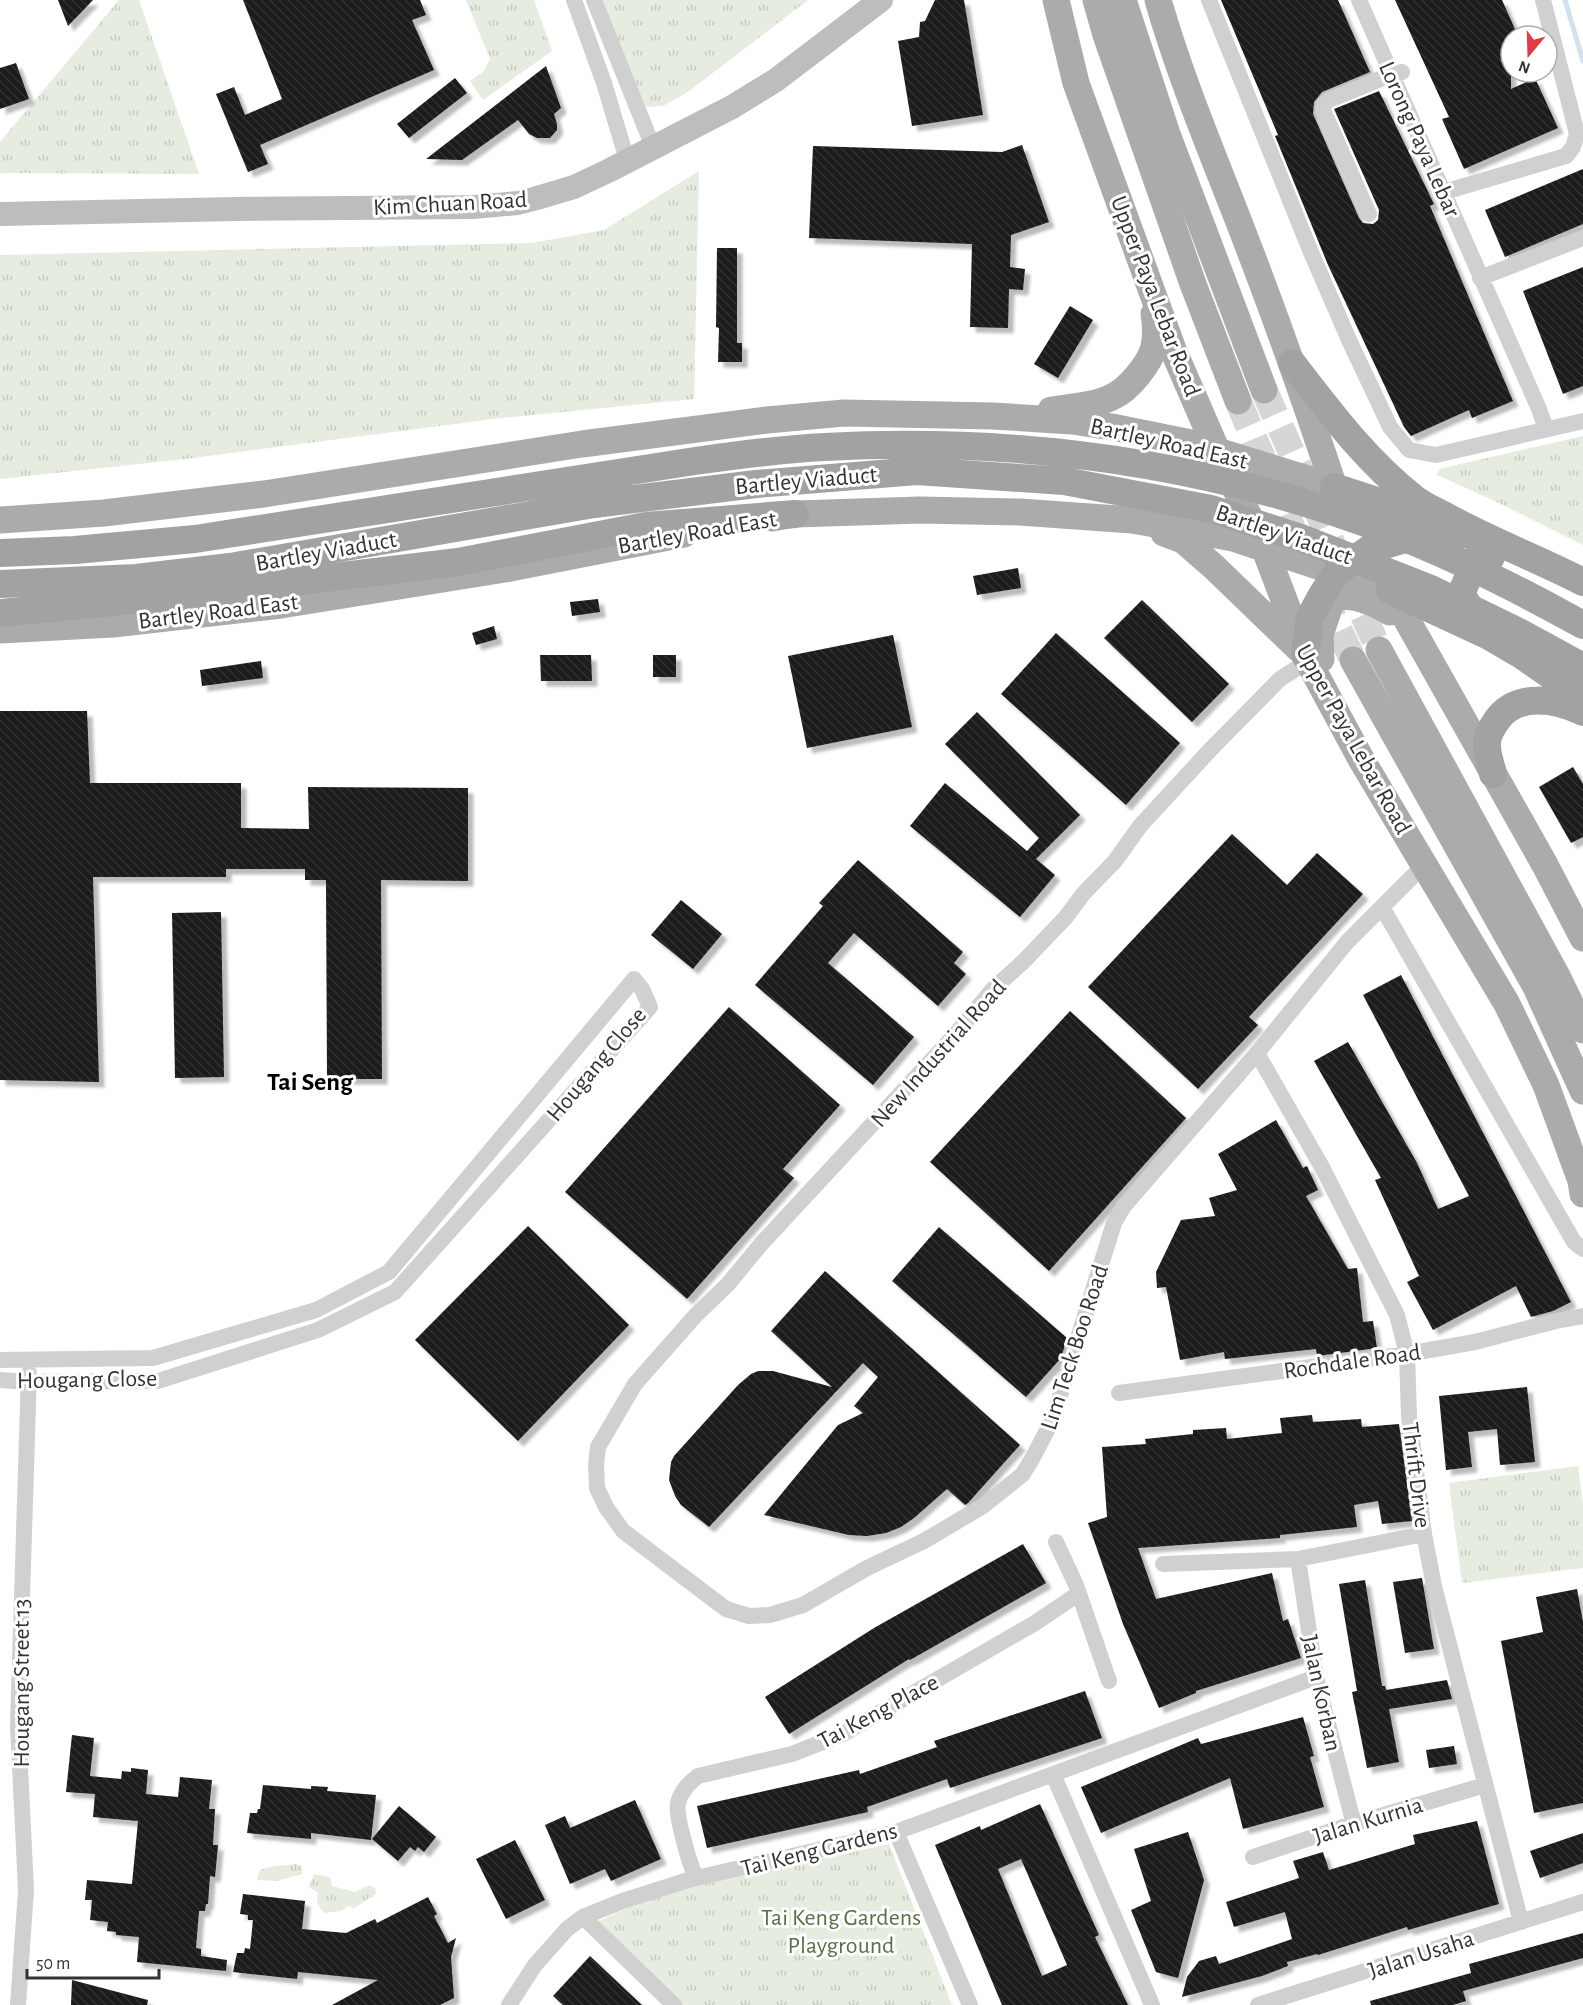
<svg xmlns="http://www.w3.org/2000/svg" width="1583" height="2005" font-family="'Alegreya Sans',sans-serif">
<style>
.grass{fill:url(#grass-tufts)}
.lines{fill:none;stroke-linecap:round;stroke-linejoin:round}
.stream{stroke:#cfe2ee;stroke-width:5}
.building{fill:url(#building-back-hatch);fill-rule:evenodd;filter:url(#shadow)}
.primary-tunnel{stroke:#d6d6d6;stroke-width:27;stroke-dasharray:27 14;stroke-linecap:butt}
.minor{stroke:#d0d0d0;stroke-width:16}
.secondary{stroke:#bdbdbd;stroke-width:24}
.primary{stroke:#ababab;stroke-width:27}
.trunk{stroke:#a2a2a2;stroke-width:28}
.trunk-bridge{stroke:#a2a2a2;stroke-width:28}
.labels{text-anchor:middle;stroke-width:6;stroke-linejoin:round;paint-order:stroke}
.street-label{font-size:24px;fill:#333;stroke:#fff}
.park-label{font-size:24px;fill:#56703f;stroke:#fff}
.neighbourhood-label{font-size:26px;font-weight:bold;fill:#000;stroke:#fff}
</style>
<defs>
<pattern id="grass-tufts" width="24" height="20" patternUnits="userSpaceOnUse" patternTransform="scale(1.5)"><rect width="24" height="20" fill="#e6ecdf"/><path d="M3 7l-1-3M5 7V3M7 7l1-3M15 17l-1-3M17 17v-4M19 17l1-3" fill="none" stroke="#c6cbc0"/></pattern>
<pattern id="building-back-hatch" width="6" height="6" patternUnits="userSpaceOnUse" patternTransform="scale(1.5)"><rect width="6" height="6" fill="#1a1a1a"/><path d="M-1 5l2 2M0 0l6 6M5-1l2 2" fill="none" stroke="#333"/></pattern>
<filter id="shadow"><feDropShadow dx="5.5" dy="5.5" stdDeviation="1.5" flood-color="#0004"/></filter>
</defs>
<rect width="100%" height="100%" fill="#fff"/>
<path class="grass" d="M119,0h20l60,174 -199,-1v-31z
M466,0h68l18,51 -69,49 -13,-19 14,-10 6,-12z
M597,0h211l-120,92 -25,14 -15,1 -20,-14z
M699,171l-5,228 -201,20 -308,40 -185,20v-224l532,-12 72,-13z
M1583,436v109l-86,-43 -60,-27 2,-6z
M1578,1466l5,38v64l-121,15 -13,-100z
M889,1844l63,161h-270l-85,-83 50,-23 37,-11z
M296,1864l5,2 2,8 -27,7 -19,-1 3,-10c9,-4 26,-5 36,-6z
M314,1874l16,3 2,9 23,6 14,-7 6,3 1,6 -22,14 -6,-2 -7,5 -17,2 -7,-10 1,-10 -9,-6z"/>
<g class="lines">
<path class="stream" d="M1565,0l18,61"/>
</g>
<path class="building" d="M58,0h35l-25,26z
M243,0h177l6,15 -14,5 22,50 -174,75 8,19 -20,8 -32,-78 18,-7 11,28 37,-16z
M935,0h29l19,115 -71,11 -14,-85 21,-4 1,-15 5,-1z
M1221,0h117l32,72 -48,20 -8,10 -1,12 46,104 4,5 10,1 5,-4 1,-10 -45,-101 45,-18 55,113 -4,2 83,195 -41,17 -3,-8 -58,26 -7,-9 -76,-162 -53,-129 3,-1z
M1395,0h107l16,36h-7v53l24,-11 23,50 -94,41 -22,-50 7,-2z
M16,63l13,36 -29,10v-41z
M546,66l15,42 -7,6 3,10v6l-7,8h-13l-8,-4 -11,-14 -56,40 -36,-1z
M455,78l12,15 -58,45 -12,-14z
M1022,145l27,77 -38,13 -1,32 15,2 -2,21 -14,-1 -1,39 -38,-1 2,-83 -163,-6 4,-92 189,6z
M1583,169v55l-78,33 -20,-47z
M717,248h20v95h5v19h-24l1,-34 -3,-1z
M1583,267v119l-20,8 -40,-103z
M1070,306l23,14 -35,58 -24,-14z
M1018,568l3,20 -44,7 -4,-19z
M598,599l2,13 -28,4 -2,-14z
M1142,600l87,84 -37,38 -88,-84z
M494,626l3,13 -21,6 -4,-12z
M1056,633l124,110 -54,62 -125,-111z
M893,635l19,92 -105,21 -19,-92z
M540,655h51l1,26h-51z
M653,655h23v22h-23z
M261,661l2,17 -61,8 -2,-16z
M0,711h87l3,72h151v45l68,1 -1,-42 160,1v93l-87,-1 1,199h-55l-1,-199h-21v-11h-79v8h-133l6,205 -99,-2z
M977,712l103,103 -44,44 19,16 -35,42 -110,-91 35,-43 82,68 12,-13 -94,-94z
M1573,767l10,17v53l-12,6 -32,-56z
M1232,834l55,51 30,-32 46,41 -114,123 9,8 -60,64 -110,-102z
M858,860l105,92 -9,11 12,11 -28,32 -84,-73 -26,30 86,74 -41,48 -118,-100 68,-79 -4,-3z
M681,900l41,34 -29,35 -42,-34z
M221,912l3,165 -49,1 -3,-165z
M1401,975l170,327 -18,9 -22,6 -15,-31 -83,44 -26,-48 12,-6 -44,-96 6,-2 -67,-117 34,-19 69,121 21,46 31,-13 -106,-201z
M729,1007l111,98 -57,64 11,9 -107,121 -122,-107z
M1070,1011l116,107 -137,153 -119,-109z
M1276,1120l27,48 4,-2 11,24 -12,6 42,73 9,-1 6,54 10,-1 4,27 -60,8 -1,-7 -91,10 -1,-7 -44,8 -14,-73 -9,1 -1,-16 25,-52 34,-4 -6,-18 28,-8 -19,-36z
M528,1226l101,99 -111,116 -103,-101z
M939,1227l128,111 -6,20 -35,39 -134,-116z
M825,1271l195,174 -52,58 -3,2 -18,-16 -33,29 -13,9 -15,6 -19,3 -18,-1 -85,-20 74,-90 25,-12 -9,-7 24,-29 -15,-14 -154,164 -28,-22 -6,-9 -6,-16 2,-18 3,-6 64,-71 13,-11 7,-3h15l59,16 -61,-56z
M1527,1387l8,75 -35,3 -3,-36 -29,3 4,35 -26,3 -7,-74z
M1312,1415l1,7 48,-3 1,8 37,-3 13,97 -30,3 -4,-23 -24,4 3,22 -77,8v3l-142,10 18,51 116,-26 11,48 5,-2 13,39 -105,33v2l-37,15 -36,-84 -35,-101 19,-6 -5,-70 44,-3 -1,-5 48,-5v-4l33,-2 1,11 55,-6 -2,-15z
M1023,1544l23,39 -136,77 -1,-1 -120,75 -24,-37 109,-69z
M1422,1578l12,71 -29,4 -12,-71z
M1365,1580l17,106h3l1,4 61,-10 5,19 -63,10 10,53 -32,6 -15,-76 5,-1 -18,-107z
M1577,1589l6,33v181l-49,10 -33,-172 42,-9 -7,-35z
M1085,1691l17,47 -152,50 -3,-9 -80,28 1,5 -161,36 -10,-42 162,-36 1,4 77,-27 -3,-6z
M1303,1717l11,39 -4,1 14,50 -81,22 -13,-51 -129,55 -20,-46 117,-49 3,6z
M72,1735l22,3 -4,38 31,3 1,-8 9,1v-4l17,2 -2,24 32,3 2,-20 32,3 -3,29h6l-2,36h5l-3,32 -5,-1 -2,28h-2l-1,7h-6l-3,37 5,1v7l26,4 -1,11 -89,-9 2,-25 -23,-2v-3l-9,-1 1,-9 -18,-2 2,-20h-7l2,-20 45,4 6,-63 -45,-4 2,-23 -29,-2z
M1454,1746l3,18 -28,4 -3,-18z
M263,1785l48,4v-3l17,1 -1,4 49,4 -5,45 -60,-7v6l-64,-6 3,-20h7l1,-4h2z
M635,1800l26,59 -50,22 -6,-12 -35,15 -25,-59 20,-9 5,12z
M1040,1804l59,131 -4,2 33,68h-126l-67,-160 45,-19 1,4zM1021,1859l46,106 -25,11 -44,-107z
M399,1806l37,31 -12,15 -6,-5 -3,4 -5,-4 -12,14 -26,-22z
M1477,1821l22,83 -91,26 -1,-3 -89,28 -1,-1 -30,8 1,4 -26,10 -80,21 5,-20 12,-16 17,-5 3,8 73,-25 -7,-27 -51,15 -8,-25 73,-24 -6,-17 30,-9 6,18 86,-26 -2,-9z
M1188,1832l16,48 -26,98 -22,-6 -25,-62 20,-9 -17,-52z
M1583,1833v30l-43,15 -10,-27z
M515,1840l30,60 -39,19 -30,-60z
M243,1894l62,7 -3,28 44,4 29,-14 2,4 51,-26 9,17 -3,2 14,27 8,-5 -5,19 3,41 -14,7h-108l46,-25 -80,-8 -1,7 -64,-7 4,-19h7l1,-5 5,1 3,-29h-5v-5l-8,-1z
M1583,1933v25l-120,33 3,10 -13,4h-82l-1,-4 101,-28 -2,-9z
M590,1956l37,35 15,14h-79l-10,-9z
M72,1980l76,20 -1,5h-76z"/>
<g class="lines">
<path class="primary-tunnel" d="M1264,390l115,260
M1238,401l64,150
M1322,594l31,66"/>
<path class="minor" d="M574,0l30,83 23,77
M594,0l59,147
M1209,0l101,250 39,90 41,87 19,23 27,5 147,-34
M1359,0l180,409 7,20
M1444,192l122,-36 7,-9 4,-13 -34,-134
M1369,214l-46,-104 1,-6 5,-4 54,-22 19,-6
M1480,278l103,-40
M1308,661l-28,18 -70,71 -70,76 -25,35 -32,33 -17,23 -42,44 -31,28 -38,46 -194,209 -32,39 -34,33 -60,68 -37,63 -2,18 1,23 9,19 17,24 103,78 23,7 21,-1 33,-10 64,-37 57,-27 59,-35 39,-31 10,-16 20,-38 62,-198 10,-17 133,-153 90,-111 77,-77
M1382,907l192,335 9,7
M1257,1053l66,116 74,146 10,39 2,62 15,118 10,52 87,336
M0,1360l153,-2 163,-48 73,-38 245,-293 8,10 8,18 -255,285 -77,38 -160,51 -130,1 -28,-2
M1119,1393l288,-39 68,-12 81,-21 27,-5
M1056,1542l20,43 33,96
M1298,1559l18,118 38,148
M1163,1564l135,-5 126,-25
M1053,1774l99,231
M896,1832l74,173
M1253,1857l90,-30 142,-42
M696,1878c-6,-13 -21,-63 -18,-75 3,-12 10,-19 20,-27l94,-22 51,-20 192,-111 43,-29
M583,1917l91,88
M18,2005l8,-115 -8,-165 11,-352
M509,2005l26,-40 32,-36 16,-12 42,-17 63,-20 208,-48 420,-155
M1258,2005l325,-103"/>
<path class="secondary" d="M0,214l235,-5 238,-2 45,-4 19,-5 37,-11 34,-16 124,-64 44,-27 105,-80"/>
<path class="primary" d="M1056,0l20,83 98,269 43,99 47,96 41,108 56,104 146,245 39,81 35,96 2,13
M1096,0l10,35 87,249 45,117
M1123,0l44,134 97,256
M1158,0c25,87 62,171 94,256 29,76 56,153 82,231l6,10
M1051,410c20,-3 45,-4 63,-14 15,-7 36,-33 40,-49 2,-11 2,-22 0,-33
M772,518l23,-4 125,-4 100,2 112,8 101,18 157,52
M0,520l104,-7 160,-19 318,-50 185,-24 77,-7 149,3 79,5 40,6 79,16 143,44
M1164,533l19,7 31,27 84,81
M1385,581l160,284 38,73
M0,630l113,-6 168,-19 224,-36 179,-35
M1379,650l179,328 25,52
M1321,659l-1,-24 12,-36c19,-8 41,3 58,13
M1353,660l183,327 47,104"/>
<path class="trunk" d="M1292,363c37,48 74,98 123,136 9,7 21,12 32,18 44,24 91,42 136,65
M1334,487l95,31
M1390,590l97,45 36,21 60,42
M0,613l185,-18 273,-33 188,-36 149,-12
M1478,621l-17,-27 16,-37h14
M1305,655l5,-38 12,-22 15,-23 31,-22 50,-15 57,-1
M1493,774c-2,-9 -6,-19 -6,-28 -1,-9 5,-19 10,-26 20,-28 59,-21 86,-8"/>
<path class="trunk-bridge" d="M0,553l75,-3 120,-11 500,-78c43,-6 86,-12 129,-14 191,-10 383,15 563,84 68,26 133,59 196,94
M0,584l136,-6 94,-11 364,-63 162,-20 161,-13 147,10 147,28 90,29 130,51 86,42 66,36"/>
</g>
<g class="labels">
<g class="street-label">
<text transform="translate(1420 139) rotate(66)" y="8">Lorong Paya Lebar</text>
<text transform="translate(450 203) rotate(-3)" y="8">Kim Chuan Road</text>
<text transform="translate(1156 296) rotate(69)" y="8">Upper Paya Lebar Road</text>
<text transform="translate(1169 443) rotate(13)" y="8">Bartley Road East</text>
<text transform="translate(806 480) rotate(-5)" y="8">Bartley Viaduct</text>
<text transform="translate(697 532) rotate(-10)" y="8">Bartley Road East</text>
<text transform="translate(1284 534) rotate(19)" y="8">Bartley Viaduct</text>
<text transform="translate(326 551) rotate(-10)" y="8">Bartley Viaduct</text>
<text transform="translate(218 611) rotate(-7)" y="8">Bartley Road East</text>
<text transform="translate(1354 739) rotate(61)" y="8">Upper Paya Lebar Road</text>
<text transform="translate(938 1053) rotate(-48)" y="8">New Industrial Road</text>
<text transform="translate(596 1064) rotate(-50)" y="8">Hougang Close</text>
<text transform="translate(1074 1347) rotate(-72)" y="8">Lim Teck Boo Road</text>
<text transform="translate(1352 1361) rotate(-8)" y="8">Rochdale Road</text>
<text transform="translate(87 1379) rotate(-1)" y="8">Hougang Close</text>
<text transform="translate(1417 1475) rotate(83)" y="8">Thrift Drive</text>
<text transform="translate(21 1683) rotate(-90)" y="8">Hougang Street 13</text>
<text transform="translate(1322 1693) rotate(78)" y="8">Jalan Korban</text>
<text transform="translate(878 1711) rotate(-28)" y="8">Tai Keng Place</text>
<text transform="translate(1368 1820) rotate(-17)" y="8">Jalan Kurnia</text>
<text transform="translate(819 1849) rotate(-14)" y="8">Tai Keng Gardens</text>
<text transform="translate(1421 1954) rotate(-18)" y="8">Jalan Usaha</text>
</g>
<g class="park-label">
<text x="841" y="1925">Tai Keng Gardens<tspan x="841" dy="28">Playground</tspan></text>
</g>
<g class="neighbourhood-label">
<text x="310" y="1090">Tai Seng</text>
</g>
</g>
<g transform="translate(1529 54) rotate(199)"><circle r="28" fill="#ffffff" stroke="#adadad" stroke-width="1.5"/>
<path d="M0-4.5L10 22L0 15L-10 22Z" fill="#e63946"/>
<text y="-9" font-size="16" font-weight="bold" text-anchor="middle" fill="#333333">N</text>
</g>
<path d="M27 1969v9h132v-9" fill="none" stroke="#333333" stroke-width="3"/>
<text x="36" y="1969" font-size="18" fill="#333333" stroke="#ffffff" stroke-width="4.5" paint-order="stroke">50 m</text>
</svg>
